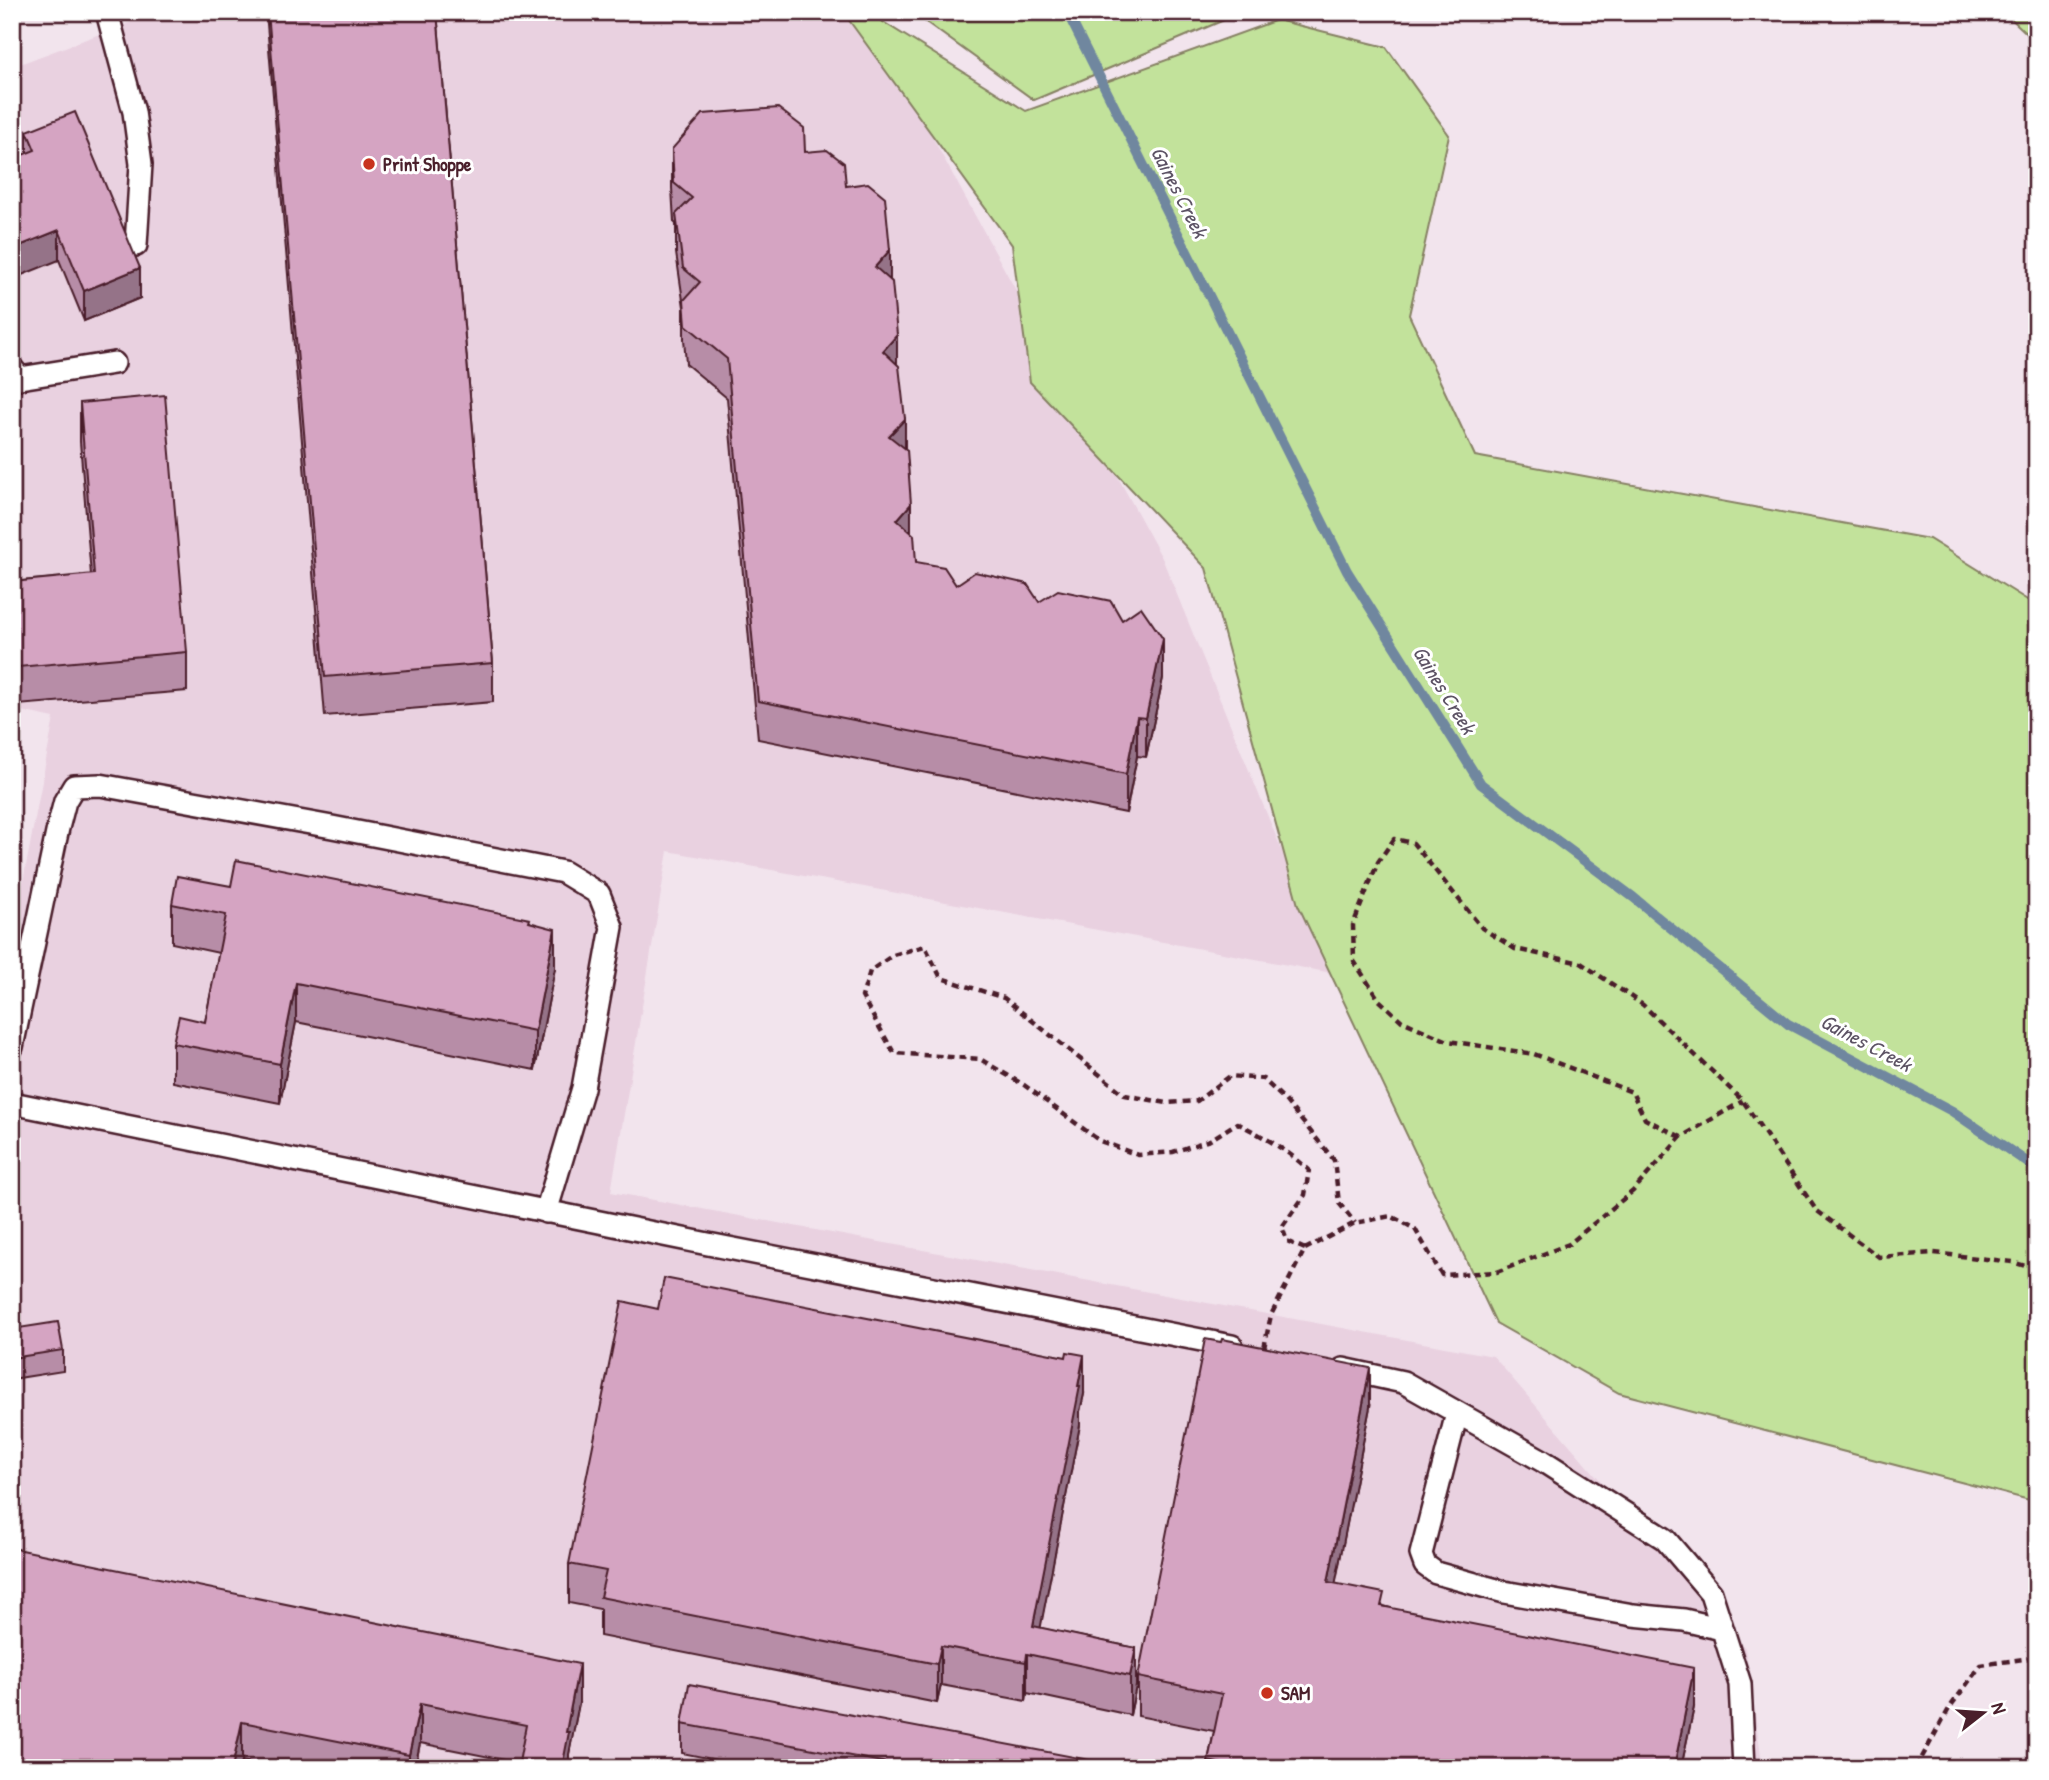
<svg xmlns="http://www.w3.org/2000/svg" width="2049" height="1780" font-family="'Patrick Hand',sans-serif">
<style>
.built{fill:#e9d1e0}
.green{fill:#c2e29b;stroke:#868063;stroke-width:2}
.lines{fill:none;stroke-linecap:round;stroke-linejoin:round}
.stream{stroke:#70879f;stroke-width:10}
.service-casing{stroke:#4a1f2b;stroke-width:26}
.path{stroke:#4a1f2b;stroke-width:4.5;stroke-dasharray:7 5;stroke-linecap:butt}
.service{stroke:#fff;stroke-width:21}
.wall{fill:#b78da7;stroke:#4a1f2b;stroke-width:2}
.shaded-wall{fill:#957388;stroke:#4a1f2b;stroke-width:2}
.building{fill:#d5a4c2;stroke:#4a1f2b;stroke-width:2}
.poi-dot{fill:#c8321e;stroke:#fff;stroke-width:2.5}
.labels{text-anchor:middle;stroke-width:6;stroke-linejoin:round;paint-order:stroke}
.poi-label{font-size:19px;font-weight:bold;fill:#4a1f2b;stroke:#fff;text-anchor:start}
.water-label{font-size:21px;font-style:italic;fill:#5d5365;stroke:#fff}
</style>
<rect width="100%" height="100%" fill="#f2e4ed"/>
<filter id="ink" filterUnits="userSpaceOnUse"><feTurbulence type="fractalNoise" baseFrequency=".0143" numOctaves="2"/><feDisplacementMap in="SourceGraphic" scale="14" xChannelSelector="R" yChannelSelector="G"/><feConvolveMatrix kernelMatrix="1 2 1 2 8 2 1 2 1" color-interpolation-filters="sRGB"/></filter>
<g filter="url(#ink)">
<path class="built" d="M158,12h706l298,546 170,415 -664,-122 -57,341 882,164 252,292 18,120h-1751v-828l42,-222 -42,-9v-642z"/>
<path class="green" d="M843,12h24l159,99 251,-91 109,27 63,88 -40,180 66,141 454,83 108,67v896l-418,-109 -123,-70 -198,-418 -92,-337 -176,-186 -18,-137z
M912,12h331l-209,88z
M2004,12h33v31z"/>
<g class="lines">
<path class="stream" d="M1067,12l280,559 134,213 152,113 155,127 164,87 85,58"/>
<g class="service-casing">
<path id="service" d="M107,12l27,100 7,52 -5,81
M12,368l8,10 94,-15
M12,1047l46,-219 7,-27 9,-15 26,-1 232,42 231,45 36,22 13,33 -29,161 -37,124
M12,1103l696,141 524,102
M1343,1369l60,13 140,79 122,78 46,54 29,91 4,84
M1457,1413l-36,141 4,11 11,8 68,19 129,23 51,5 38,9"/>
</g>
<path class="path" d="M1681,1137l-36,-18 -13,-27 -98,-38 -86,-13 -46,-20 -23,-21 -25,-39 -1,-36 25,-63 16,-23 19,4 69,85 33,21 66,14 62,42 100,96 73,109 63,47 55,-4 79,9 24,8
M1305,1249l-18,-8 -5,-14 23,-32 4,-25c-22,-20 -46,-34 -72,-47l-27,17 -37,12 -35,3 -38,-14 -76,-56 -44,-26 -86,-6 -32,-56 8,-26 23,-16 32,-9 16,32 63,20 121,97 42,8 30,-2 33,-25 33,3 21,20 50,61 5,43 16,20
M1264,1348l7,-33 34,-66 50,-26 36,-7 24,13 27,46 55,-3 72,-28 64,-53 48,-54 62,-36
M1916,1768l34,-61 31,-42 56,-8"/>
<use href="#service" class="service"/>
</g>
<path class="wall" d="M266,12h171l56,651v39l-168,14z
M27,131l113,167 -56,23 -25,-61 -32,-107z
M672,149l133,3 41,34 44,94 21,253 5,29 40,23 166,35 41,58 -17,79 -9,-1 -11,57 -368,-74 -31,-341 -41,-34 -2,-25v-32l-8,-54v-29l-2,-2 -2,-34z
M80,403l107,249v39l-169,14 -6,-58v-65l79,-7 -11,-133z
M231,886l299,36 25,46 -20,102 -239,-48 -16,81 -107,-21v-39l32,-21 14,-69 -47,-10v-39z
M12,1329l51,21v21l-51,8z
M1084,1394l-4,17v14l-40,203 96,20v38l-6,29 -103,-22 -1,8 -85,-16 -4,18 -337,-67v-27l-31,-6v-39z
M1370,1407l-35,177 49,22 310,101 -13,61h-473v-7l6,-30 -76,-15v-39z
M12,1548l567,155 -10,51v14l-50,-5 -99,-20 -5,25h-139l-34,-7 -2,7h-228z
M682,1724l423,44h-348l-75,-15z"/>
<path class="shaded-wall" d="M59,230v30l-47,19v-30z
M890,250v39l-15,-22z
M140,268v30l-56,23v-30z
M897,335v39l-14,-23z
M905,419v39l-16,-22z
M911,504v38l-14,-22z
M1163,639v39l-17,79v-39z
M1137,717v39l-11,57v-39z
M555,929v39l-20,102v-39z
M296,983v39l-16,81v-39z
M1084,1355v39l-4,17v14l-45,231 -2,-30z
M1370,1368v39l-42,214v-39z
M941,1646v39l-4,18v-39z
M1136,1648v38l-6,29v-39z
M1027,1654v39l-1,8v-39z
M579,1664v39l-10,51v14h-7l4,-36z
M1694,1668v39l-13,61h-7z
M420,1704v39l-5,25h-6v-13z
M242,1722v39l-2,7h-8z"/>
<path class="building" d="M268,12h169l56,651 -168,14z
M778,108l26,20 1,24 22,-2 17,13 2,23 22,-3 17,14 5,53 -15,17 17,15 5,53 -14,16 16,15 6,53 -16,17 18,14 4,54 -14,16 17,15 2,27 28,5 12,18 19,-13 52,12 12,18 19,-12 53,11 11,19 19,-13 22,32 -17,79 -9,-1 -11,57 -368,-73 -31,-342 -41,-34 -2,-25 16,-18 -17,-14 -7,-54 16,-16 -18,-15 -2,-34 31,-35z
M75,112l65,156 -56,23 -25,-61 -47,19v-90l23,-9 -8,-19z
M165,395l22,257 -169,15 -6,-59v-26l82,-8 -14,-171z
M236,860l294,59 -1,3 26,7 -20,102 -239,-48 -16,81 -107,-21 6,-27 26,6 21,-107 -54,-11 5,-28 54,10z
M664,1278l402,79 1,-5 17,3 -6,31h2l-47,240 103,22 -6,28 -103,-22 -1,8 -85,-16 -4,18 -337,-67 6,-26 -37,-7 53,-263 36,8z
M58,1322l5,28 -51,8v-29z
M1205,1339l16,3 1,-3 148,29 -42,214 56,11 -3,13 313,62 -20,100h-431l-35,-7 14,-67 -84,-17z
M12,1548l567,116 -13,68h3l-7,36h-44l8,-43 -106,-21 -11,51 -167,-33 -10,46h-220z
M689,1684l416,79 -1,5h-190l-232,-44z"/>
</g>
<g class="poi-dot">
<circle cx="369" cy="164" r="7"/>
<circle cx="1267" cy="1693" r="7"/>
</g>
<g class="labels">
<g class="poi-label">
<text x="383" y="171">Print Shoppe</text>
<text x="1281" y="1700">SAM</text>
</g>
<g class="water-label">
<text transform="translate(1179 192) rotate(63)" y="7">Gaines Creek</text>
<text transform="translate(1444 690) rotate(58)" y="7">Gaines Creek</text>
<text transform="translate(1866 1043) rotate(28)" y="7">Gaines Creek</text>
</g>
</g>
<rect width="2049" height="1780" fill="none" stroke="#fff" stroke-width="42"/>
<rect x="21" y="21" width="2007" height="1738" fill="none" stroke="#4a1f2b" stroke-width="2.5" filter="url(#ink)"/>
<g transform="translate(1983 1713) rotate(73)" stroke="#ffffff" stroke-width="5" paint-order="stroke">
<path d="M0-5L12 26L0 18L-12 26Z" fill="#4a1f2b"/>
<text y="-10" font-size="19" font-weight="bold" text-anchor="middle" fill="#4a1f2b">N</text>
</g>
</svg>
